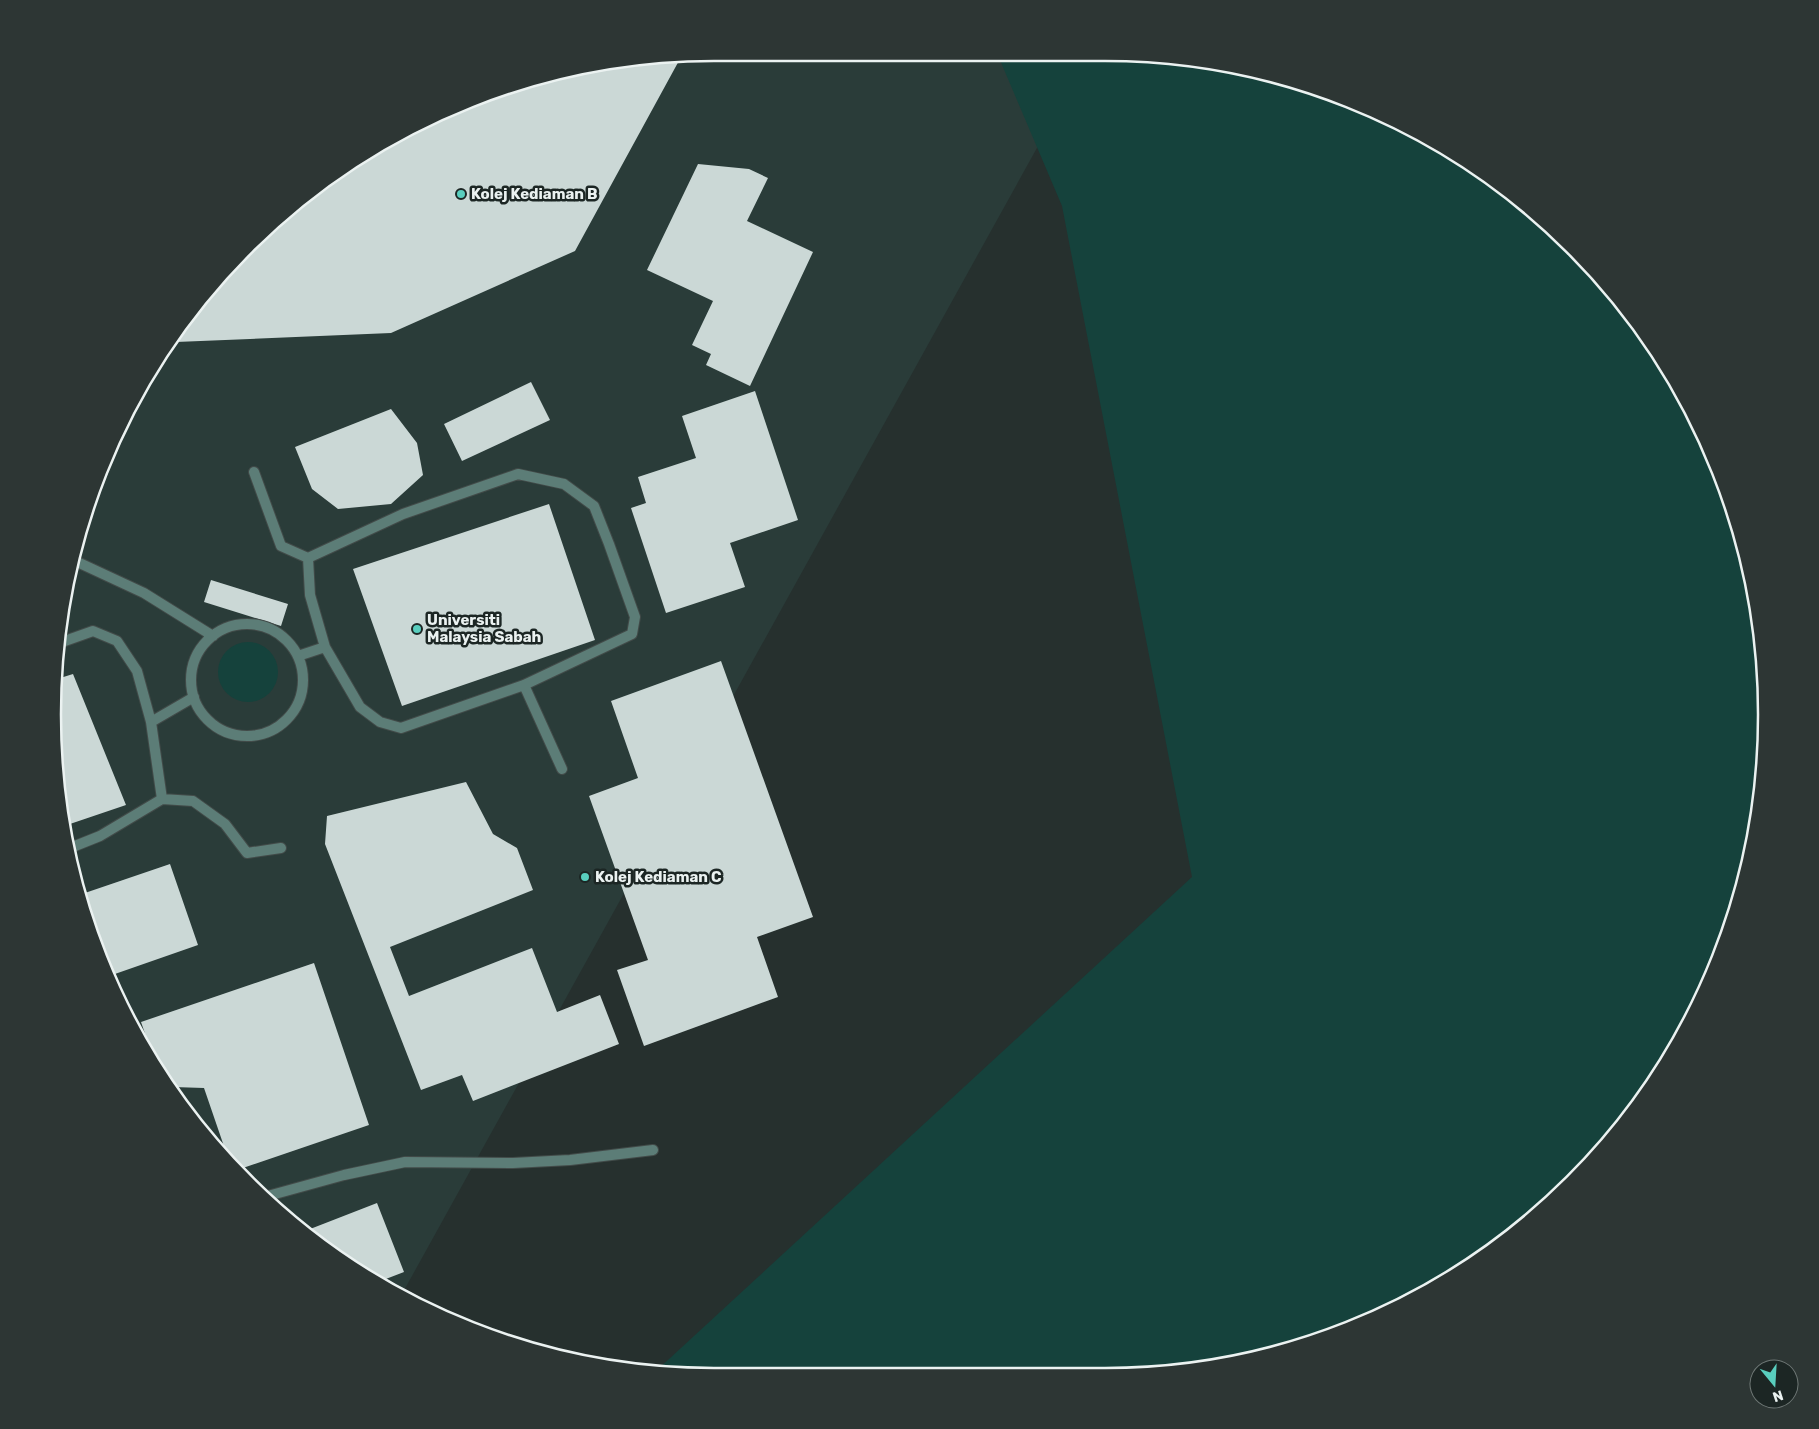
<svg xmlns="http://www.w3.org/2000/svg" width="1819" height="1429" font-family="Rubik,sans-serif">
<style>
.built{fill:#2a3c39}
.green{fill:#15423c}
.building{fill:#cbd8d6}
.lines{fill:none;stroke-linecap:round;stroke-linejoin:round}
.service-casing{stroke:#424b49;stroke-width:12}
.service{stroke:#5c7d77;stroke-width:10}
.poi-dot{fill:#59cebe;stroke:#1c2624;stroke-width:2}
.labels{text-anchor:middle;stroke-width:5;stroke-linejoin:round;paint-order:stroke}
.poi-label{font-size:15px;font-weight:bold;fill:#ebf2f1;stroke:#1c2624;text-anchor:start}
.rim{fill:none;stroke:#ebf2f1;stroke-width:2.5}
</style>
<rect width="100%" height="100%" fill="#26302e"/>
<path class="built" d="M715,53l374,1 -687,1240 -56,-29 -100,-83 -105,-136 -66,-160 -22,-171 22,-172 66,-159 105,-137 137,-106 160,-66z"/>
<path class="green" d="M997,53l151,1 170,34 117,53 106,76 61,61 76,105 53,118 30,127 4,130 -21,128 -46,121 -68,110 -89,95 -105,76 -119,53 -169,34 -434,1 -58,-5 536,-494 -130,-671z
M218 672a30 30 0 1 1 60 0a30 30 0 1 1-60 0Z"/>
<path class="building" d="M681,57l-106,194 -184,82 -215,9 -37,46 107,-141 137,-106 160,-66z
M698,164l51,5 19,9 -21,43 66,31 -63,134 -44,-21 5,-11 -19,-9 21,-44 -66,-31z
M531,382l19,38 -88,41 -18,-37z
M755,391l43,129 -68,23 15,44 -79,26 -35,-105 15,-5 -8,-26 58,-19 -14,-42z
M391,409l26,34 6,32 -32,29 -53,5 -26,-20 -17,-42z
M549,504l46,136 -193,66 -49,-137z
M211,580l77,24 -7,22 -77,-24z
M721,661l92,256 -56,20 21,60 -134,49 -27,-76 31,-10 -59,-164 49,-18 -27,-77z
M73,674l53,131 -59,20 -14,-110 4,-36z
M466,782l27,52 24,14 16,42 -143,57 19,49 123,-48 25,64 43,-17 19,49 -146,57 -11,-26 -41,15 -96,-246 2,-28z
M170,864l28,81 -86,30 -33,-80z
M314,963l55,162 -132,45 -9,-12 -24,-70 -31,-1 -17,-22 -15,-43z
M377,1203l27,69 -26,10 -32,-17 -41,-34z"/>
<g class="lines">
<g class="service-casing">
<path id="service" d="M254,472l27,74 27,12
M518,474l46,10 30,22 15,38 26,73 -3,17 -108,51 -123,43 -21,-6 -20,-15 -35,-60 -15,-52 -2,-37 95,-44z
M73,560l71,33 69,43
M191 680a56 56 0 1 1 112 0a56 56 0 1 1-112 0Z
M62,642l31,-11 24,10 20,30 14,51
M298,656l27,-9
M524,685l38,84
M162,799l31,2 32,23 22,29 34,-5
M70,848l30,-12 62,-37 -11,-77 43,-25
M264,1197l80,-22 61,-13 108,1 57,-3 83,-10"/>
</g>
<use href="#service" class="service"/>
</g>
<g class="poi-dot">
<circle cx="461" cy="194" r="5"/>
<circle cx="417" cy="629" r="5"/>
<circle cx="585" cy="877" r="5"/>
</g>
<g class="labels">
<g class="poi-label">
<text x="471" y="199">Kolej Kediaman B</text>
<text x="427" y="625">Universiti<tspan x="427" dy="17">Malaysia Sabah</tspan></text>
<text x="595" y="882">Kolej Kediaman C</text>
</g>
</g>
<path d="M0 0H1819V1429H0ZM714 61H1105A653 653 0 0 1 1758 714V715A653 653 0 0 1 1105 1368H714A653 653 0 0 1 61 715V714A653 653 0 0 1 714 61Z" fill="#2d3634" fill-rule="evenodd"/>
<path class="rim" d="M714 61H1105A653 653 0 0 1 1758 714V715A653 653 0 0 1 1105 1368H714A653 653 0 0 1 61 715V714A653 653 0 0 1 714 61Z"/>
<g transform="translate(1774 1384) rotate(162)"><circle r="24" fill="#1c2624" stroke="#6f7876"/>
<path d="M0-4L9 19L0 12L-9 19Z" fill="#59cebe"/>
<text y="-8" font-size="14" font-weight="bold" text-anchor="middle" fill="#ebf2f1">N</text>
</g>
</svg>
